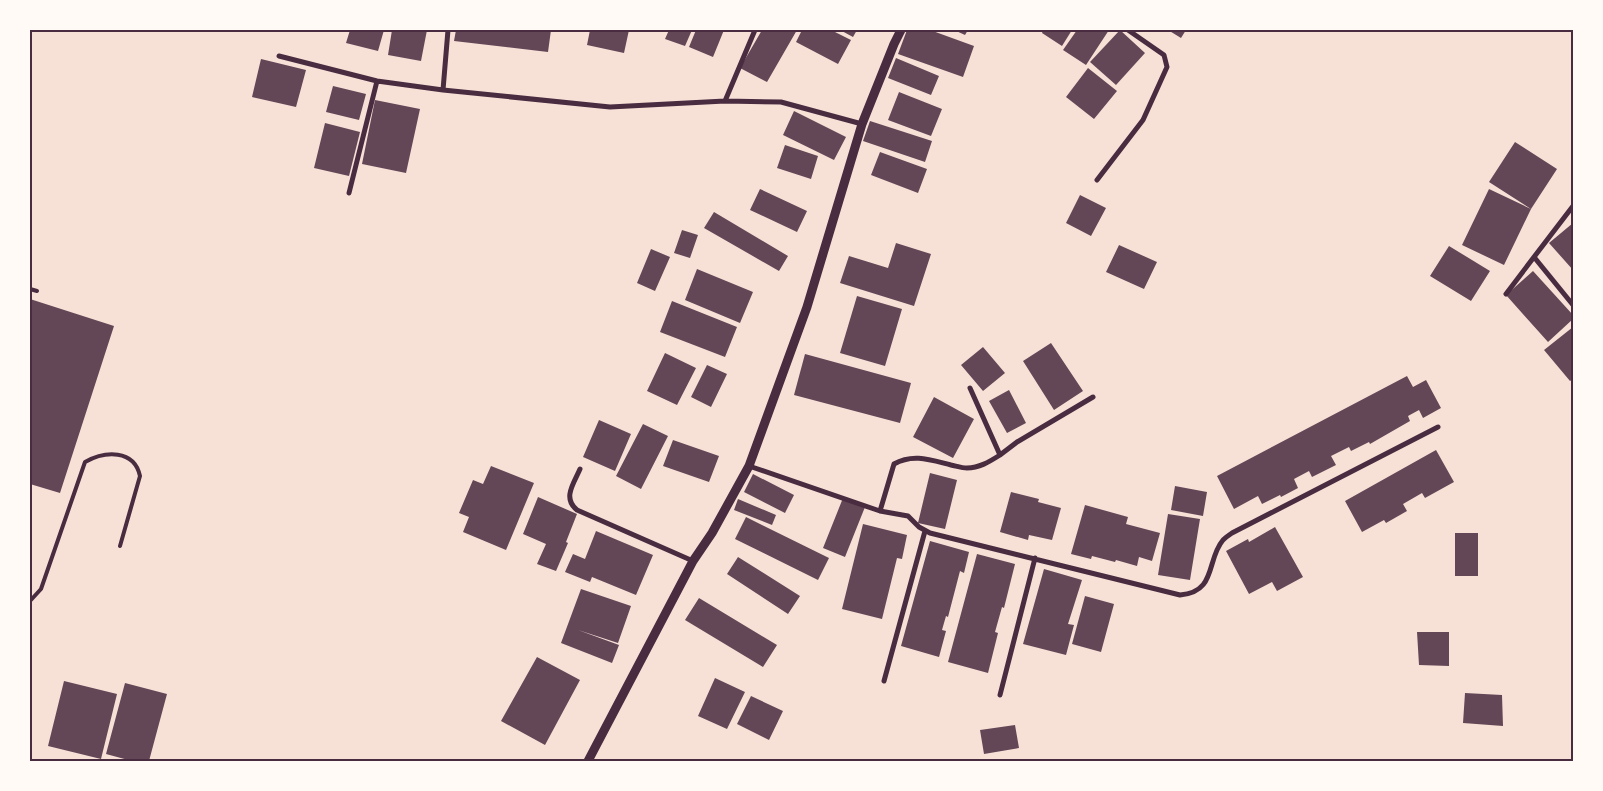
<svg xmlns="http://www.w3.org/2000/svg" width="1603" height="791" font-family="'Open Sans',sans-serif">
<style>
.building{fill:#644757}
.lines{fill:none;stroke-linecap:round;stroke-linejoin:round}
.service{stroke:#4a2c40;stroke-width:4}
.minor{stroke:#4a2c40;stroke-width:5}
.tertiary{stroke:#4a2c40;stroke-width:9}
.neatline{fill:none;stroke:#4a2c40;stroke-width:2}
</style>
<rect width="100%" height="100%" fill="#f7e1d7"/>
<path class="building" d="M350,30h34l-6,21 -32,-8z
M392,30h35l-6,31 -33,-6z
M456,30h95l-3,22 -94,-11z
M590,30h39l-5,23 -37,-8z
M669,30h23l-7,16 -20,-7z
M696,30h28l-11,27 -24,-10z
M762,30h35l-30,52 -27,-14z
M802,30h29l20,10 -13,24 -42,-22z
M840,30h17l-4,7z
M907,30h23l44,16 -11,31 -65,-23z
M954,30h14l-3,5z
M1043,30h29l-10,16 -20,-13z
M1077,30h32l-23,35 -23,-15z
M1120,30l25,23 -29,32 -26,-23z
M1168,30h18l-5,8z
M896,58l43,18 -8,19 -43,-17z
M261,59l45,11 -10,37 -44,-10z
M1088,68l29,23 -23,28 -28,-22z
M333,86l33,8 -7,26 -33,-8z
M899,92l43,17 -11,27 -43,-16z
M375,100l45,9 -14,64 -44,-9z
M794,111l52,26 -12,23 -51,-25z
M870,121l62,20 -7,21 -62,-21z
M325,123l35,9 -11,44 -35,-8z
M1515,142l42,27 -26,40 -42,-27z
M785,145l33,11 -7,23 -34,-11z
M880,152l47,17 -9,24 -47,-18z
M760,189l47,22 -10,21 -47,-22z
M1489,189l42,20 -27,56 -42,-20z
M1080,195l26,13 -15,28 -25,-13z
M714,212l74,44 -9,15 -75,-43z
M1573,223v47l-24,-27z
M682,230l16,5 -8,23 -16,-5z
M896,243l35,11 -17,52 -74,-23 9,-27 39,12z
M1119,245l38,17 -13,27 -38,-17z
M1449,246l41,25 -19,30 -41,-25z
M651,249l19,8 -15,34 -18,-8z
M697,269l56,23 -13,31 -55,-23z
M1533,271l40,44v4l-25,23 -42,-47z
M857,296l45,13 -17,57 -45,-13z
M30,299l84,27 -54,167 -30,-9z
M672,301l65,26 -12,30 -65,-25z
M1573,327v52l-3,2 -26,-31z
M1051,343l32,48 -29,19 -31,-49z
M983,347l22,26 -22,18 -22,-26z
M665,353l31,15 -19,37 -30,-14z
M805,354l106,29 -11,40 -106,-28z
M707,365l20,9 -16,33 -20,-10z
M1407,376l6,11 13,-7 15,28 -18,10 -4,-8 -11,6 2,5 -40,23 -1,-2 -18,9 -2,-4 -18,9 5,9 -24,12 -3,-6 -15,8 4,9 -17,9 -1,-2 -18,9 -4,-8 -24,13 -17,-33z
M1009,390l17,33 -19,10 -18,-32z
M934,397l40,22 -21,39 -40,-21z
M599,420l32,14 -16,37 -32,-14z
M643,424l25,12 -27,53 -25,-13z
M673,440l46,16 -10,26 -46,-16z
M1436,450l18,32 -29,16 -3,-5 -19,11 4,7 -21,12 -2,-3 -22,12 -17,-31z
M491,466l43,17 -28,67 -43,-18 6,-15 -10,-4 14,-33 10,4z
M930,473l27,7 -12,49 -27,-6z
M753,474l41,21 -9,18 -41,-21z
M1175,486l32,6 -4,24 -32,-6z
M1011,492l28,7 -1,3 23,6 -9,32 -23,-5 -1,5 -28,-8z
M538,497l39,17 -11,28 2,1 -12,28 -19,-7 9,-20 -23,-10z
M843,498l22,9 -20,50 -22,-9z
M738,499l38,16 -4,10 -38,-15z
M1085,505l43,12 -2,7 34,9 -8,28 -13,-4 -2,9 -21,-6 -1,2 -23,-6 -1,3 -20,-5z
M1168,514l32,5 -10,61 -32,-5z
M746,517l83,41 -11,22 -83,-41z
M863,524l44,11 -5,24 -5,-1 -15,61 -40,-10z
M1275,527l28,50 -26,14 -5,-9 -23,12 -23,-43 22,-12 1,3z
M596,531l57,24 -17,40 -44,-18 -2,5 -25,-10 8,-18 12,5z
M1455,533h23v43h-23z
M930,541l39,11 -5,21 -4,-2 -12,46 -2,-1 -4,14 4,1 -7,26 -38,-11z
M977,554l38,10 -11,44 -2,-1 -7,25 3,1 -10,40 -40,-11z
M738,557l62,39 -12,18 -61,-40z
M1044,569l38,11 -14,44 6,1 -8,30 -43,-11z
M581,589l50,17 -13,37 -40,-13 41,15 -7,18 -51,-20z
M1085,596l29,8 -13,48 -29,-8z
M699,598l78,47 -14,22 -78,-47z
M1417,632h32v34l-30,-1z
M537,657l43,23 -35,65 -44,-24z
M715,678l30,14 -18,37 -29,-13z
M64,681l53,13 -16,65 -53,-13z
M125,683l42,11 -18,67h-17l-26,-7z
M1465,693l37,2 1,31 -40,-3z
M751,696l32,15 -14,29 -32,-16z
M1015,725l4,23 -35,6 -4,-24z"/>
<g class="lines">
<path class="service" d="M30,289l7,2
M30,601l11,-12 44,-127c20,-11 49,-13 55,14l-20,70"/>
<path class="minor" d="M279,56l98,25 66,9 167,17 115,-6 56,1 81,22
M443,90l5,-60
M725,101l30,-71
M1097,180l46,-60 24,-53 -3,-12 -36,-25
M349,193l28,-112
M1534,257l39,-51
M1506,294l28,-37 39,48
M1000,455l17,-13 76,-45
M749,466l131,45 28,5 11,11 11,6 250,62c37,-3 26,-35 43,-55 3,-3 6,-5 9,-7l206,-106
M580,469c-6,14 -18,29 -3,41l116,51
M880,511l14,-47c19,-11 37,-4 57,1 5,1 11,3 16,3 12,0 22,-6 33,-13l-30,-67
M884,681l41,-150
M1000,695l35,-137"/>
<path class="tertiary" d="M588,761l105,-200 19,-28 37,-67 58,-159 55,-183 32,-80 7,-14"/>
</g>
<rect width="1603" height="791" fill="none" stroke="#fffaf5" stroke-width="62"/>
<rect x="31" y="31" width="1541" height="729" class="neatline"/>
</svg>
